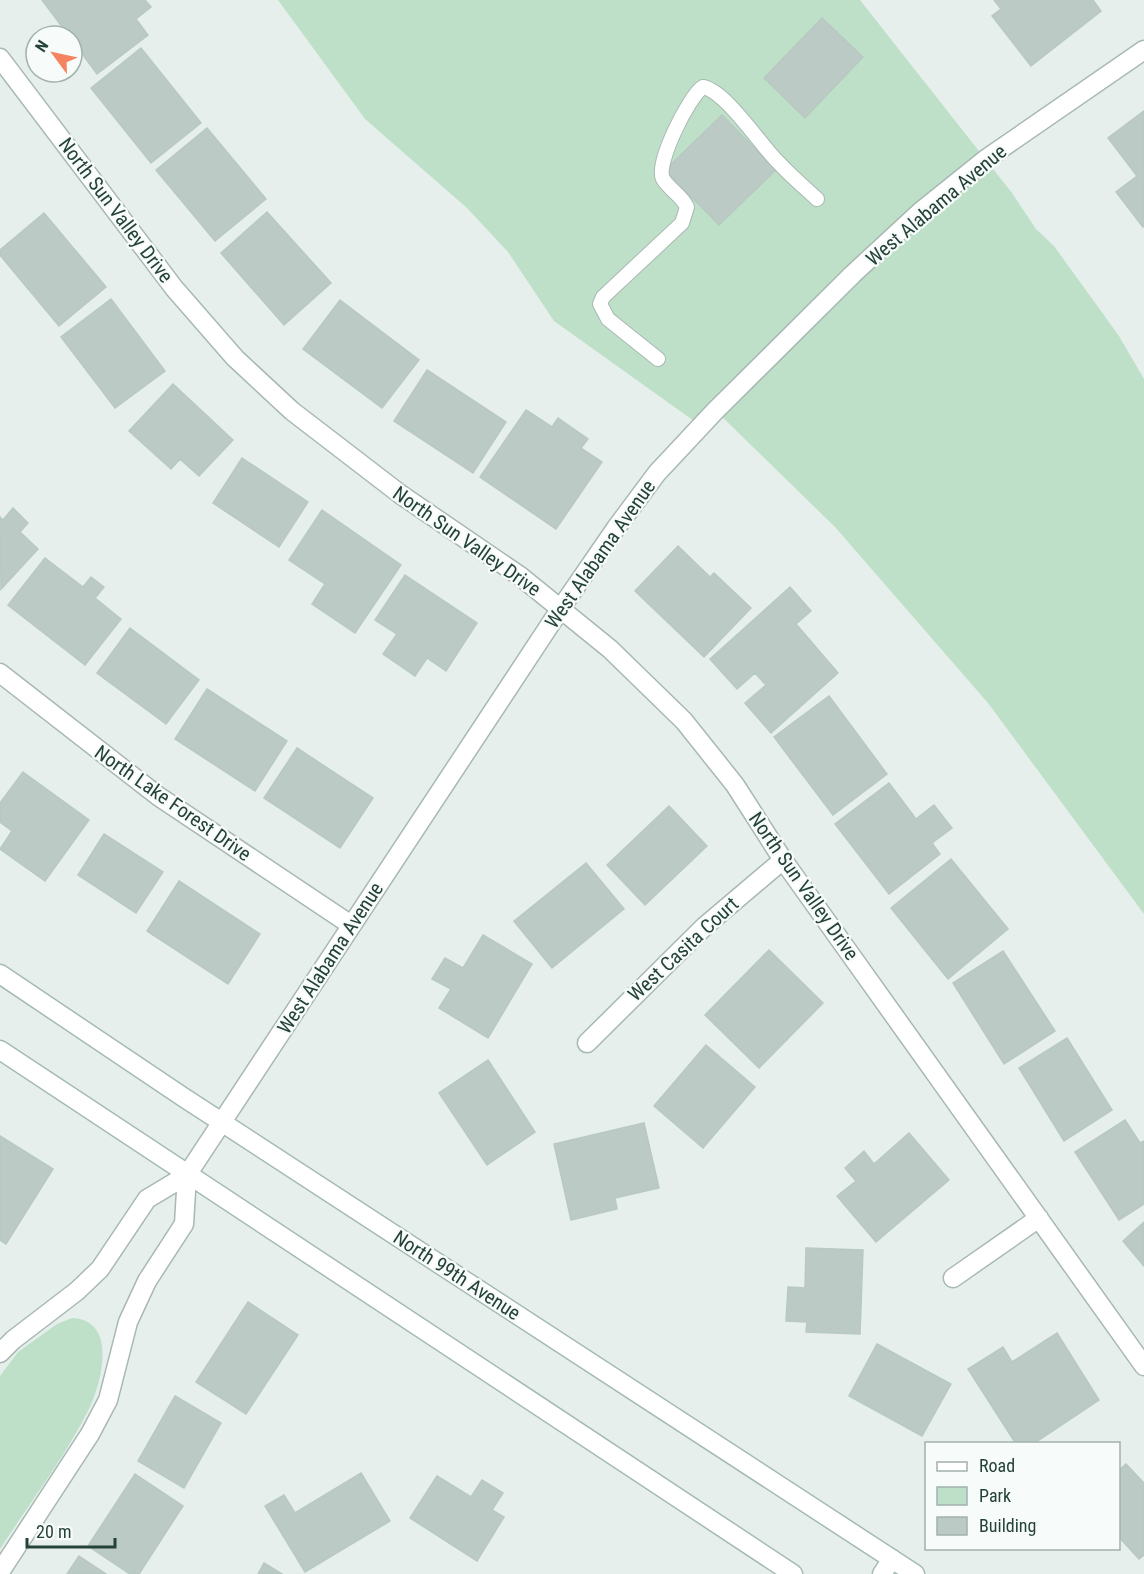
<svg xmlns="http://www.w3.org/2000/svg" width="1144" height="1574" font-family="'Roboto Condensed',sans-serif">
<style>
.green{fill:#bfe0c8}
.building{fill:#bbcac4;stroke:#b8c9c2;stroke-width:1.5}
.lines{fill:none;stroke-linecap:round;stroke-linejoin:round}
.service-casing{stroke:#a8b8b2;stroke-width:16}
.minor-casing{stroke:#a8b8b2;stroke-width:21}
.tertiary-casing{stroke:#a8b8b2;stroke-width:21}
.secondary-casing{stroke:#a4bbb3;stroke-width:21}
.service{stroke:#fff;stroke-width:14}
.minor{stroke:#fff;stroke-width:18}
.tertiary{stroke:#fff;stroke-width:18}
.secondary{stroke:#fff;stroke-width:18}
.labels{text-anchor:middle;stroke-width:4.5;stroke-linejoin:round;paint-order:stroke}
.street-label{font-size:20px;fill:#24423a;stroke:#f7fbf9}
</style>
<rect width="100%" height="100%" fill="#e6efeb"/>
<path class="green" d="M278,0h582l152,193 24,36 18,17 65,90 25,43v535l-156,-211 -153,-176 -119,-116 -15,15 -147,-105 -46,-69 -41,-44 -102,-89z
M72,1318c46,2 30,64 17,91 -24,48 -60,95 -89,140v-173l18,-24 39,-28z"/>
<path class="building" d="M42,0h103l6,7 -15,12 12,16 -51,39 -25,-34v-4h-3z
M994,0h99l8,11 -70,55 -39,-50 9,-7z
M822,18l41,39 -58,61 -41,-40z
M141,48l60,75 -50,40 -60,-75z
M1144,111v115l-1,1 -27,-35 21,-16 -29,-38z
M722,115l54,55 -57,55 -54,-55z
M207,128l59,71 -51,42 -59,-71z
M267,212l64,71 -47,42 -63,-72z
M44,213l62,74 -47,39 -59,-71v-5z
M111,299l54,72 -50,37 -54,-71z
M340,300l79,60 -37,48 -79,-59z
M427,370l79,52 -33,51 -79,-52z
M173,384l60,56 -34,36 -19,-17 -9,10 -42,-38z
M526,410l26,17 6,-9 30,21 -7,9 21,14 -46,67 -76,-52z
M242,458l66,44 -29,45 -66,-44z
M13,508l15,15 -8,9 18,17 -37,40 -1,-72 3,3z
M322,510l79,55 -46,68 -43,-29 13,-20 -36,-24z
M678,546l32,31 4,-4 37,35 -47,49 -69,-66z
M45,558l38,29 8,-10 13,10 -9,11 26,21 -36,46 -77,-60z
M405,575l72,48 -31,48 -19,-13 -12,18 -32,-22 14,-20 -22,-14z
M790,587l21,24 -15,13 42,49 -67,60 -26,-30 21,-18 -11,-12 -18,16 -27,-30z
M130,628l69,52 -33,44 -69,-51z
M207,689l80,52 -32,50 -80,-52z
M829,696l58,78 -54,41 -59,-78z
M297,748l76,50 -33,50 -76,-50z
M23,772l66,48 -44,61 -45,-32 12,-18 -12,-9v-19z
M889,783l27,36 18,-14 18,23 -20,15 8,11 -51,40 -54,-70z
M669,806l38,40 -62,59 -38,-40z
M104,834l59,38 -27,41 -58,-38z
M951,859l57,70 -60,50 -57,-71z
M586,863l38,46 -72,59 -38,-47z
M179,881l81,53 -32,50 -81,-53z
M483,935l49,29 -44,74 -49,-30 12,-19 -19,-10 13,-21 18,10z
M769,950l54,53 -64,65 -54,-53z
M1003,951l52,80 -51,33 -51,-81z
M1067,1038l45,72 -48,31 -45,-73z
M706,1045l49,42 -52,61 -49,-42z
M488,1060l47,72 -48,33 -48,-72z
M1125,1120l15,23 4,-2v63l-25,16 -44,-68z
M644,1123l15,65 -44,10 2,11 -46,11 -17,-76z
M909,1133l40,47 -73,62 -39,-46 19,-15 -11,-13 19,-17 10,13z
M0,1136l53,33 -47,75 -6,-4z
M1144,1222v44l-21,-25z
M806,1248l57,2 -3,84 -54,-2 1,-10 -21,-1 2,-34 17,1z
M248,1302l50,33 -52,79 -50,-32z
M1057,1333l42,67 -66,44h-17l-48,-75 35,-22 9,15z
M877,1344l74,40 -29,52 -73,-40z
M175,1396l46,27 -37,65 -46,-27z
M1126,1464l18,19v72l-5,4 -21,-23v-65z
M361,1473l29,48 -85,51 -40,-66 19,-11 11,18z
M135,1474l48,32 -44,68h-9l-42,-28z
M437,1476l34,21 11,-17 21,13 -11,17 12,7 -27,44 -67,-43z
M79,1556l27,18h-39z
M264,1563l18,11h-24z"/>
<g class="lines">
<g class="service-casing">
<path id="service" d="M658,359l-50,-40 -8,-15 3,-7 79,-74 5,-16c-5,-11 -17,-17 -24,-28 -8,-15 26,-83 40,-92 23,4 58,59 76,76 12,13 25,24 38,36"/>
</g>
<g class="minor-casing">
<path id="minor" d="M0,58l174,230 61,70 57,53 108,83 120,82 90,73 74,72 51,64 48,75 361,506
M0,673l158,123 193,129
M587,1043l118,-117 78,-66
M187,1175l374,-567 55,-80 41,-55 58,-62 138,-137 67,-62 66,-53 158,-109
M953,1278l86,-60
M882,1574l10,-15"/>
</g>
<g class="tertiary-casing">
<path id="tertiary" d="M0,1353l13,-13 64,-49 23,-22 47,-70 40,-24
M0,1572l90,-138 18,-34 20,-78 19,-41 37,-57 3,-49"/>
</g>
<g class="secondary-casing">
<path id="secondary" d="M0,974l183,123 732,477
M0,1050l793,524"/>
</g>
<use href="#service" class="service"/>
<use href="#minor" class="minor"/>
<use href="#tertiary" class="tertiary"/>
<use href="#secondary" class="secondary"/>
</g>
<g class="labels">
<g class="street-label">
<text transform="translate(936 205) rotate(-40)" y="7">West Alabama Avenue</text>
<text transform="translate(116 210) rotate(53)" y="7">North Sun Valley Drive</text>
<text transform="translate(467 541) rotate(35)" y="7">North Sun Valley Drive</text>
<text transform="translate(600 554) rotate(-55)" y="7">West Alabama Avenue</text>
<text transform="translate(173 803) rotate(35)" y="7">North Lake Forest Drive</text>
<text transform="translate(804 886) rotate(55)" y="7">North Sun Valley Drive</text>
<text transform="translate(683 949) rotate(-43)" y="7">West Casita Court</text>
<text transform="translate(330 958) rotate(-57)" y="7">West Alabama Avenue</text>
<text transform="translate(457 1275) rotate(33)" y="7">North 99th Avenue</text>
</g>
</g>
<rect x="925" y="1442" width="195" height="108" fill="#f7fbf9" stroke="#a3b1ad" stroke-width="1.5"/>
<rect x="937" y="1462" width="30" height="9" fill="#ffffff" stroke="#a3b1ad" stroke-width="1.5"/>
<text x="979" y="1472" font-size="18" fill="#24423a">Road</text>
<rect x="937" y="1487" width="30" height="18" fill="#bfe0c8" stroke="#a3b1ad" stroke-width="1.5"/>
<text x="979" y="1502" font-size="18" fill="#24423a">Park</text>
<rect x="937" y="1517" width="30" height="18" fill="#bbcac4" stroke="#a3b1ad" stroke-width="1.5"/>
<text x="979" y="1532" font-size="18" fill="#24423a">Building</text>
<g transform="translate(54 54) rotate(303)"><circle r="28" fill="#f7fbf9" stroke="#a3b1ad" stroke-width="1.5"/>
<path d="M0-4.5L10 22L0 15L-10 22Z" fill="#f4845f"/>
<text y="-9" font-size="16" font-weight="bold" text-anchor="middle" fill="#24423a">N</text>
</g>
<path d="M27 1538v9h88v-9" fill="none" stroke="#24423a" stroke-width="3"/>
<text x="36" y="1538" font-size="18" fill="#24423a" stroke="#f7fbf9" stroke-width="4.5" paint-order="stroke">20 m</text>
</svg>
